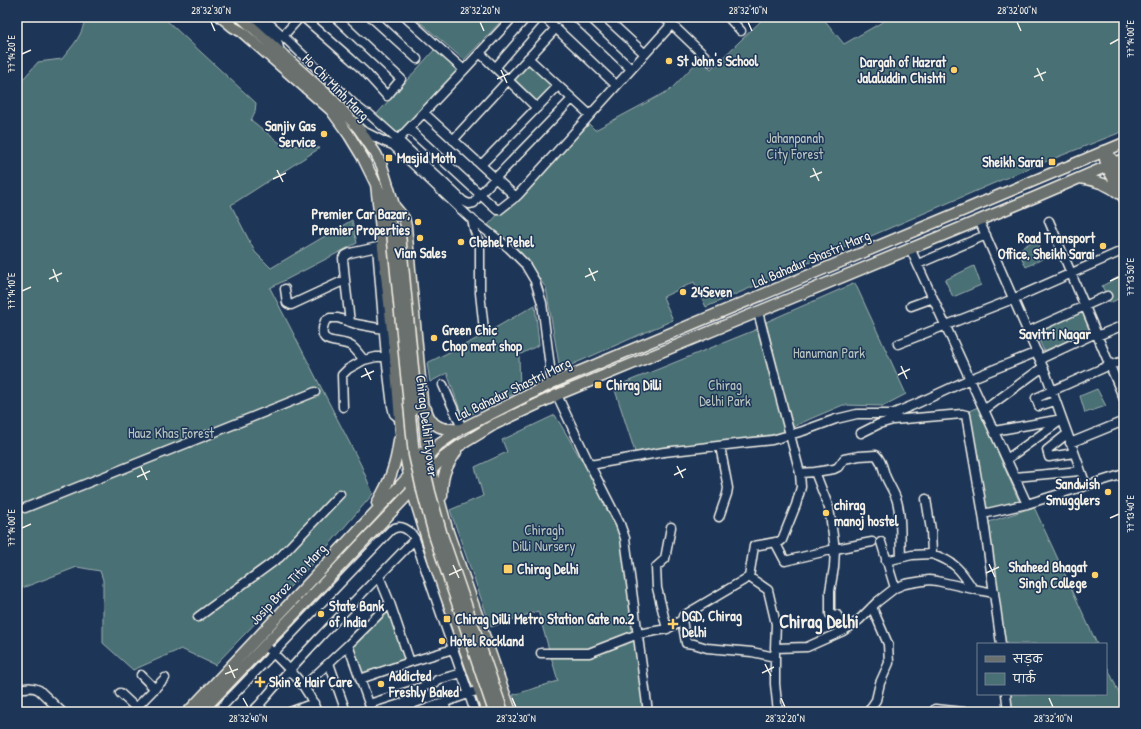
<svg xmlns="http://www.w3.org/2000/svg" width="1141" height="729" font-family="'Patrick Hand','Playpen Sans Deva',sans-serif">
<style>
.green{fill:#497074;stroke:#9eb0ae}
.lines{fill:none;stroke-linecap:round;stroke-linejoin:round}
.minor-casing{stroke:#f4f1e8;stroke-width:11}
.major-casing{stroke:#f4f1e8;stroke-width:13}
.minor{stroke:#1d3557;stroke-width:8}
.major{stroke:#6a706d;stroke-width:10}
.major-bridge-casing{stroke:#f4f1e8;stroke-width:13;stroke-linecap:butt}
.major-bridge{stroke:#6a706d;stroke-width:10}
.ticks{fill:none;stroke:#f4f1e8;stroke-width:1.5}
.poi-dot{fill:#ffd166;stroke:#1d3557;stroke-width:1.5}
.labels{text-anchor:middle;stroke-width:3;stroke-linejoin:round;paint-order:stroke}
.poi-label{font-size:14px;font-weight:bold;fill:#f4f1e8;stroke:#1d3557;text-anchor:start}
.street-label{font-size:14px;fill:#f4f1e8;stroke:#1d3557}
.park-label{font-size:14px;fill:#b8c4bf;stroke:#1d3557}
.neighbourhood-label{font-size:15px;font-weight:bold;fill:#f4f1e8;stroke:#1d3557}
.district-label{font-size:18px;font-weight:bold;fill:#f4f1e8;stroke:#1d3557}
.neatline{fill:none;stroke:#f4f1e8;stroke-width:1.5}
.ticks-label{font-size:10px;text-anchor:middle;fill:#f4f1e8}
</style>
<rect width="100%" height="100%" fill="#1d3557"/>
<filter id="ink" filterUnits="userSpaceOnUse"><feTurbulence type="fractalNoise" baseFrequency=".025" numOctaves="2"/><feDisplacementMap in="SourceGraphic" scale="8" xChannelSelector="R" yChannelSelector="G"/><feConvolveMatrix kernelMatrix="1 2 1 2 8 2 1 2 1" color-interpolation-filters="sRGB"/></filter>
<g filter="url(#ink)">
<path class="green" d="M85,17h78l93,86 -1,9 -4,8 30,24 39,4 -89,57 24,47 16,16 81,-48 5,23 -87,45 91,177 12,29 -58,67 -100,104 -34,-16 -48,21 -30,-27v-63l-3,-9 -23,-4 -60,23v-504l21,-24 24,-3c11,-14 21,-23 23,-42z
M414,17h91l-41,43z
M765,17h57l22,27 47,-27h233v114l-97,38 -321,138 -12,-25 -31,15 10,23 -113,50 -14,-82 -24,-34 -34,-29 97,-105 10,10 75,-40 30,-31 11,10z
M435,49l23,23 -62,65 -21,-21z
M530,64l25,23 -18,18 -25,-23z
M1035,240l9,18 -18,9 -8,-17z
M974,266l7,19 -28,12 -8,-17z
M1124,274v22l-14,7 -8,-17z
M855,283l51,111 -23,12 -40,-1 -33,14 -17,8 -3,-8 -24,-97z
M1080,304l11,26 -47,21 -12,-26z
M535,305l4,40 -20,10 1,36 -57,27 -16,-45 -17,9 -3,-19 49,-24z
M760,328l29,104 -153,23 -22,-68z
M1097,389l9,17 -21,7 -5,-17z
M978,407l41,94 -33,9 -17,-99z
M555,415l56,95 11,30 24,172h-127l-6,-17 45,-14 -20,-70 -47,16 -41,-117 33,-14 -8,-29 32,-15 -5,-12z
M1034,507l63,137h-93l-15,-122z
M389,610l16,49 -42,15 -10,-28z
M1106,664l18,40v8h-112l-2,-18h96z"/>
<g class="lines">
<g class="minor-casing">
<path id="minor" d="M252,17l25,23 3,12
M262,17l21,19 73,70 9,7 4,1 29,26 65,61 6,3 5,-1 6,-9 92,-95
M303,17l48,42 14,13 22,24 14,-17 -66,-62
M371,17l46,42
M544,17l72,68
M576,17l55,52
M605,17l40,37
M664,17l46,44
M728,17l13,14
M283,36l17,-19
M480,53l57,55
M528,58l62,57
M496,67l43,-50
M464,70l49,-53
M424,113l92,84
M359,129l26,13 8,3 76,72 40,31 16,16 10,17 7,22 10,80
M409,129l88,81h2l19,-15 154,-171
M453,140l103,-112
M396,142l68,-72 -59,-53
M481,165l77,-79
M472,219l2,10 6,16v48l4,37
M979,220l67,154 40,111
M1049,221l75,178
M377,247l9,110 6,49 2,8 6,5
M910,248l117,256
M918,264l68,-29
M285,289l2,14 4,2 54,-25
M911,306l22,-8
M350,322l-5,-42 -2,-22 3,-3 4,-2 32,-7
M389,330l-33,-6 -18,-6h-8l-5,3c-10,27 14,17 26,25 5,3 9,10 13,14l12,-3h15
M1027,332l80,-36
M1097,336l27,-11
M898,344l115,-45 111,-49
M1040,359l56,-26
M443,385l19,43
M557,395l33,70 30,59 5,14 23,174
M1055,401l-16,5 -3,-8 74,-33 14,-4
M343,407l-1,-32 6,-6 16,-9
M984,410l59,-43
M892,414l1,6 69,-6 4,1 17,99 18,130
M994,431l68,-12
M861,433l18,-9 14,-4
M1067,434l-20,16 2,7 25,-4
M1070,443l54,-22
M1007,459l53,-38
M590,465l74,-13 108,-12 31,-9 33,-12 21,-5h35l24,-10 54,-25 67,-27
M815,472l19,-3 4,-2 6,-8 15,-3 17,-1c6,6 7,13 9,20 3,8 8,15 11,23 6,17 4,40 5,59
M800,473l15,-1 14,36 6,41 -1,18 -4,24v23l7,1 6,16
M1015,477l65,-6
M926,499l5,31 1,24c23,8 28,15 41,35
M25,508l290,-116
M983,514l44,-10 97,-30
M719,517l8,-23 1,-6 -8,-42
M775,542l10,19 50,-12 37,-7
M881,542l14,46
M886,561l26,-6 20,-1
M749,577l19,13 8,34 -1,24 32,-1 36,-16 16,-11 18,-18 18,-14 10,-4 24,-4 8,1 36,8 21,4
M390,603l-11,-27 36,-37
M198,617l82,-60 60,-63
M682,620l4,23 8,1 13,4 45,4 23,5
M667,629l-10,-41 -1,-21 9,-8 6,-32
M265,645c20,20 42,39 52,67
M348,645l42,-42 20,59 43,-13
M541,653h48l49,-19 29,-5 15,-9 1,-4 66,-39 5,-31 27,-5 1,-1 14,-35 5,-18 -1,-14 -42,-161
M775,653v31l3,28
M329,663l17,49
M141,675l14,14
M360,679l50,-17
M304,686l44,-41 24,67
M17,689c9,-1 15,-3 22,1l23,22
M120,693l16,15
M1006,694l2,18
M444,703l3,9
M369,704l66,-21 2,-3 25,-7
M935,709l29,3
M132,712l33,-34
M217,712l174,-182c10,-7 19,0 24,9l60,173
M252,712l7,-7
M264,712l-5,-7c38,-45 79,-87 120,-129
M290,712l24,-9
M418,712l61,-22
M868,712l8,-12 4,-17 9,-20 -1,-19 -16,-37"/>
</g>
<g class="major-casing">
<path id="major" d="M221,17l12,10 9,5 89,78 18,25 14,23 24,49 5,25
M241,17l93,84 25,28 17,25 6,12 15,49
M1103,151l4,16 17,31
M1111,158l4,4 9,16
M1080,178c16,2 28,6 40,16
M376,184l19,173 6,75 8,44 3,14 23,75 52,147
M396,208l8,10 2,8 20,217 5,27 17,62 63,180
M426,409c5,19 17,21 35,20
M442,496c0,-21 3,-27 14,-44
M377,503c13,-22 19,-38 22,-63
M188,712l250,-267 23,-16 91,-46 572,-240
M201,712l243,-255 15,-11 36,-22 62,-29 476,-197 91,-39"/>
</g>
<use href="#minor" class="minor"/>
<use href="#major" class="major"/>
<g class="major-bridge-casing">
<path id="major-bridge" d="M392,232l22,223 9,39 12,44 59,174
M400,234l17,175
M421,453l9,39 12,43 61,177"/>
</g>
<use href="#major-bridge" class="major-bridge"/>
</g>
</g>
<path class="ticks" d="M211,22l4,9M480,22l4,9M748,22l4,9M1017,22l4,9M1110,44l9,-5M22,54l9,-4M1037,68l6,13M501,70l6,13M1034,77l12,-5M497,79l13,-6M813,168l6,13M277,170l6,12M810,177l12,-5M273,179l13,-6M589,268l6,13M53,269l5,13M585,277l13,-6M49,279l13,-6M1110,281l9,-4M22,291l9,-4M901,366l6,13M365,368l6,12M898,375l12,-6M361,377l13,-6M677,466l6,12M141,467l6,13M674,475l12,-6M137,477l13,-6M1110,518l9,-4M22,528l9,-4M989,564l6,13M453,565l6,13M986,573l13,-6M449,575l13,-6M765,664l6,12M229,665l6,13M762,673l12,-6M225,674l13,-5M243,698l5,9M512,698l4,9M781,698l4,9M1049,698l4,9"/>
<g class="poi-dot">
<circle cx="669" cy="61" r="4"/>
<circle cx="954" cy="70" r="4"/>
<circle cx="324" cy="134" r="4"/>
<rect x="385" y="154" width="8" height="8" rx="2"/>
<rect x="1048" y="158" width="8" height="8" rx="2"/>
<circle cx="418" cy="222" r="4"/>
<circle cx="420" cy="238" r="4"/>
<circle cx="461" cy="242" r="4"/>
<circle cx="1103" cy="246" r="4"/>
<circle cx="683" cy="292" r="4"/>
<circle cx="434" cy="338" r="4"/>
<rect x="594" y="381" width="8" height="8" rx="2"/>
<circle cx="1108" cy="492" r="4"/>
<circle cx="826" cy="513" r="4"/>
<rect x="503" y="564" width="10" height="10" rx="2"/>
<circle cx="1095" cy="575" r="4"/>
<circle cx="321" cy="614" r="4"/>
<rect x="443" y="615" width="8" height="8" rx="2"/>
<path d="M671 618h4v4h4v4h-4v4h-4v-4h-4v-4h4z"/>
<circle cx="442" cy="641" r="4"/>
<path d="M258 676h4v4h4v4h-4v4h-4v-4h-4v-4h4z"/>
<circle cx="381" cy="684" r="4"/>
</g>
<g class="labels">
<g class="poi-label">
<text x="677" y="66">St John's School</text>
<text x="946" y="67" text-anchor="end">Dargah of Hazrat<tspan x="946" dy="16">Jalaluddin Chishti</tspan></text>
<text x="316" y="131" text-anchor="end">Sanjiv Gas<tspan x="316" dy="16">Service</tspan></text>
<text x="397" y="163">Masjid Moth</text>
<text x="1044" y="167" text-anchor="end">Sheikh Sarai</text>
<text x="410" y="219" text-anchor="end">Premier Car Bazar,<tspan x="410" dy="16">Premier Properties</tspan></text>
<text x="1095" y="243" text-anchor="end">Road Transport<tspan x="1095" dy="16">Office, Sheikh Sarai</tspan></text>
<text x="469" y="247">Chehel Pehel</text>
<text x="420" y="258" text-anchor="middle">Vian Sales</text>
<text x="691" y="297">24Seven</text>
<text x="442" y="335">Green Chic<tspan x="442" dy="16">Chop meat shop</tspan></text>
<text x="606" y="390">Chirag Dilli</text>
<text x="1100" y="489" text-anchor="end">Sandwish<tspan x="1100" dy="16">Smugglers</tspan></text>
<text x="834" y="510">chirag<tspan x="834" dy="16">manoj hostel</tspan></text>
<text x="1087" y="572" text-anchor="end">Shaheed Bhagat<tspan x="1087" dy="16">Singh College</tspan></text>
<text x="517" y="574">Chirag Delhi</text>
<text x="329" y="611">State Bank<tspan x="329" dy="16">of India</tspan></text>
<text x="682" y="621">DGD, Chirag<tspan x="682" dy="16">Delhi</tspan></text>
<text x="455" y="624">Chirag Dilli Metro Station Gate no.2</text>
<text x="450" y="646">Hotel Rockland</text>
<text x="389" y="681">Addicted<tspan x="389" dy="16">Freshly Baked</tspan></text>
<text x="269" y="687">Skin &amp; Hair Care</text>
</g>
<g class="street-label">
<text transform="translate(336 87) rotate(45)" y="5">Ho Chi Minh Marg</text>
<text transform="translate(811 259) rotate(-23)" y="5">Lal Bahadur Shastri Marg</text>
<text transform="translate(513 389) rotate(-26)" y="5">Lal Bahadur Shastri Marg</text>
<text transform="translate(427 426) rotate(83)" y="5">Chirag Delhi Flyover</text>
<text transform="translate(288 584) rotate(-47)" y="5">Josip Broz Tito Marg</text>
</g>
<g class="park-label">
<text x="795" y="143">Jahanpanah<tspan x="795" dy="16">City Forest</tspan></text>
<text x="829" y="358">Hanuman Park</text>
<text x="725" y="390">Chirag<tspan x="725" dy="16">Delhi Park</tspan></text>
<text x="171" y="438">Hauz Khas Forest</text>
<text x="544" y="535">Chiragh<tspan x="544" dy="16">Dilli Nursery</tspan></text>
</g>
<g class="neighbourhood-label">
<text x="1055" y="339">Savitri Nagar</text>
</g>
<g class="district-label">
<text x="819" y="628">Chirag Delhi</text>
</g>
</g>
<rect width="1141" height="729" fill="none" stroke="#1d3557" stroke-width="44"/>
<rect x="977" y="643" width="130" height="52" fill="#1d3557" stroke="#738091"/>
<rect x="985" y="656" width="20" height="6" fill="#6a706d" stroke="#738091"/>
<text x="1013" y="663" font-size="12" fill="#f4f1e8">सड़क</text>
<rect x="985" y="673" width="20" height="12" fill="#497074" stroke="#738091"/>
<text x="1013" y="683" font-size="12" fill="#f4f1e8">पार्क</text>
<rect x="22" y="22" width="1097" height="685" class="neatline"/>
<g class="ticks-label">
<text x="211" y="14">28°32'30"N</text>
<text x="480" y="14">28°32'20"N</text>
<text x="748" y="14">28°32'10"N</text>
<text x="1017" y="14">28°32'00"N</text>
<text transform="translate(1130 39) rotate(-90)" y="4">77°14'00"E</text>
<text transform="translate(11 54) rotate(-90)" y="4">77°14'20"E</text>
<text transform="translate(1130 277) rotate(-90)" y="4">77°13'50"E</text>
<text transform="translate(11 291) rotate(-90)" y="4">77°14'10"E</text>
<text transform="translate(1130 514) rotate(-90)" y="4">77°13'40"E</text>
<text transform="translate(11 528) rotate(-90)" y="4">77°14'00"E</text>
<text x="248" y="722">28°32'40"N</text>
<text x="516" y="722">28°32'30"N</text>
<text x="785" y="722">28°32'20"N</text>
<text x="1053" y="722">28°32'10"N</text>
</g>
</svg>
